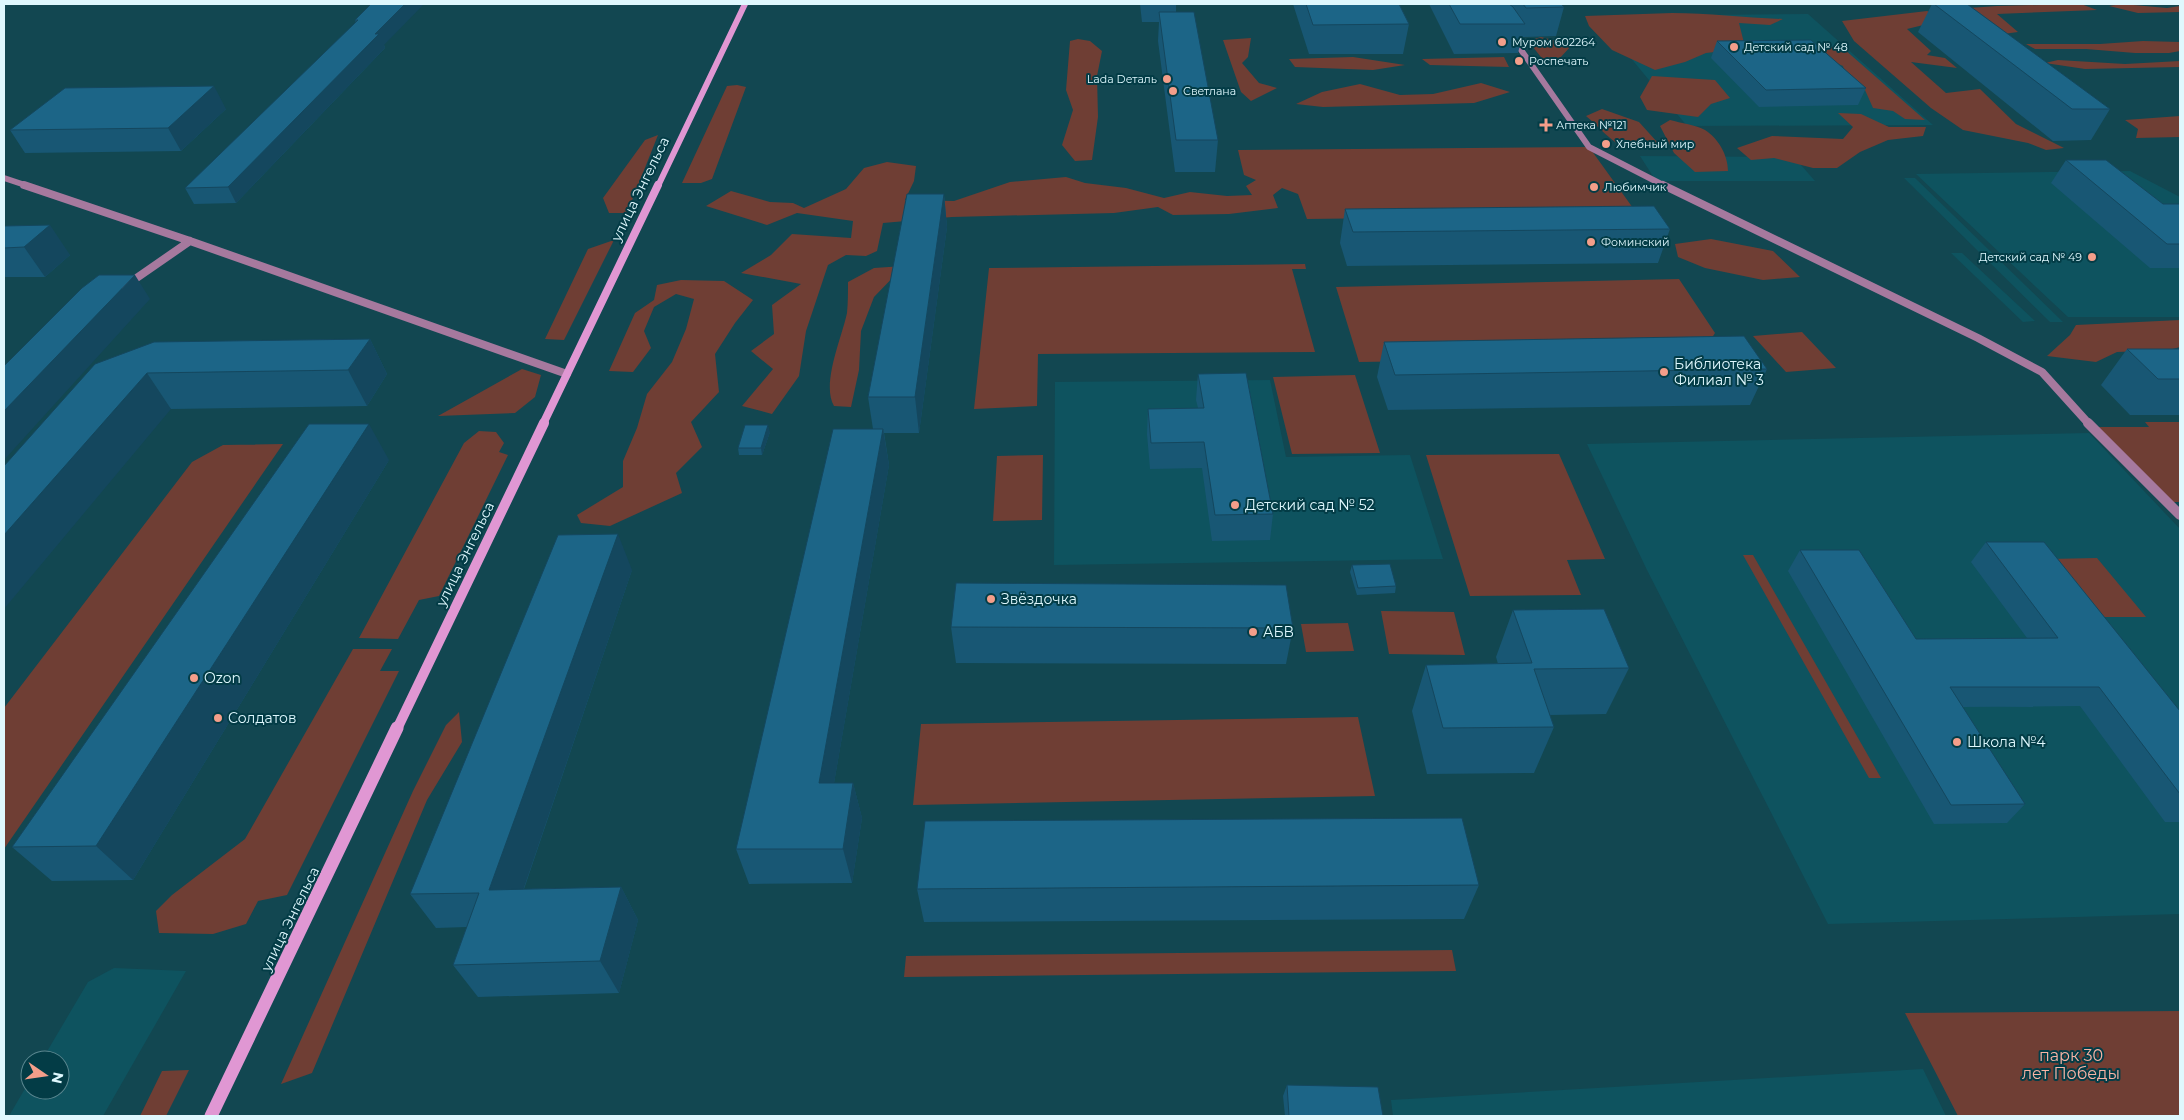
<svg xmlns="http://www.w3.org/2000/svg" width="2184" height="1120" font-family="Montserrat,sans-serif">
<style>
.built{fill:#0e535f}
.green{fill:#6f3e34}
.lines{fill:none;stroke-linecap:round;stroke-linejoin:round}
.lane-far2{stroke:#a6799e;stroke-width:6}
.lane-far1{stroke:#a6799e;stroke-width:8}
.lane{stroke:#a6799e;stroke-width:10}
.secondary-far3{stroke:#e097d3;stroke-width:6}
.secondary-far2{stroke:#e097d3;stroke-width:8}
.secondary-far1{stroke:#e097d3;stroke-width:10}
.secondary{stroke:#e097d3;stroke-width:13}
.wall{fill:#185774}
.shaded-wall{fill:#14475e}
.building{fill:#1c6587;stroke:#14475e}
.poi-dot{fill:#f49e8a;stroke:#033c46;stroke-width:2}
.labels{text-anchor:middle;stroke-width:4;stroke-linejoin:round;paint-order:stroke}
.far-poi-label{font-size:11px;fill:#dff8fe;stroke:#033c46;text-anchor:start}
.street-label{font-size:14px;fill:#dff8fe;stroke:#033c46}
.poi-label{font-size:14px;fill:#dff8fe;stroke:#033c46;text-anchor:start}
.near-park-label{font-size:16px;fill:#f9b4a5;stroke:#033c46}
</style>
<rect width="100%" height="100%" fill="#124751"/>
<path class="built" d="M1808,14l125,111 -246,1 -91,-110z
M1640,156l154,1 21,24h-159z
M2130,171l50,26v120h-112l-152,-143z
M1904,178h11l148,144h-13z
M1951,253h11l73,68 -12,1z
M1270,380l16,77 124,-2 33,104 -389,6 1,-183z
M2089,433l91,96v385l-352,10 -181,-354 -60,-126z
M114,968l72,3 -83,145h-94l21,-36v10h30v-30h-18l46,-78z
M1923,1069l23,47h-553l-2,-16z"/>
<path class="green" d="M2081,4l16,6 -100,4 21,18 -29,4 -34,-27 42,-3z
M2122,4l45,4 13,-2v6l-42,1 -29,-7z
M1927,11l21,8 -41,10 24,22 -4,4 18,3 12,10 -46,-6 35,31 34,-4 36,35 48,24 -18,2 -18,-7 -65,-13 -32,-22 -77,-67 -12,-20z
M1672,13c37,0 74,5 111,6l-13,6 -31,-2 5,20 -4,6 -34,4 -21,9 -30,8 -43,-20 -23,-24 -4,-10z
M1541,37l31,8 -13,14 -14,3 -17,-21z
M1251,38l-3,19 -6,6 17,20 18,5 -26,13 -10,-9 -18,-52z
M1078,39l12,2 12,10 -5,25 1,41 -6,43 -17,1 -13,-16 11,-35 -7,-20 4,-49z
M2143,41l37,1v9l-11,2h-34l-49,-4h-51l-9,-5h74z
M1836,45l8,4 81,71 -20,-1 -12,-8 -20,-3 -8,-18c-12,-6 -19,-10 -22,-24l-11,-5 -9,-9z
M1353,57l52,8 -32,5 -78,-3 -6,-8z
M1504,57l5,10 -79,-2 -8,-6z
M2058,60l67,4 55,-3v6l-95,2 -40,-6z
M1652,76l63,4 15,18 -19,6 -13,13 -51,-7 -7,-13z
M1481,83l29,9 -36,11 -151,4 -27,-3 26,-12 38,-8 40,11 33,-1z
M737,85l9,2 -34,92 -11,4h-19l45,-97z
M1602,109l37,13 19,21c-8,2 -16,5 -24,6 -17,1 -34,-22 -48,-33z
M1838,113l23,1 28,13h37l-3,9 -35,4 -28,12 -23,16h-24l-39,-10 -23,2 -14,-12 35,-12 71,3 10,-12z
M2180,116v21l-44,1 2,-9 -13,-9z
M1670,120c11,3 26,5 35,10 14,9 23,26 23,41l-33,1 -21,-19 -14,-27z
M658,135l-31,78h-18l-6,-15 42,-58z
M1589,147l49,68 -331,4 -9,-25 -16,-6 -9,7 5,13 -49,6 -56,1 -15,-8 -44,6 -162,4 -69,6 -6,28 -11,5 -20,-1 -18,10 -22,66 -7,45 -27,38 -30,-8 31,-37 -22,-18 23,-17 -2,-29 29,-21 -60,-11 30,-18 21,-21 59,4 2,-17 -56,-8 -30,12 -61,-19 25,-15 39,11 23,1 11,5 42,-19 18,-21 23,-6 29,4 -2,15 -9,19 49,1 56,-19 56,-5 19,6 41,5 38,10 26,-6 37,4 25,-1 -6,-9 10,-6 -12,-5 -6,-25z
M1711,239l62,12 27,26 -37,3 -58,-12 -27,-11 -3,-13z
M614,240l-50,100 -19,-1 43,-90z
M1305,264l1,5h-14l23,83 -277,2 -1,52 -63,3 15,-141z
M904,266l-30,31 -13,34 -2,39 -8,37 -17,-1c-13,-22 8,-69 13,-93 1,-10 1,-21 1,-31l26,-14z
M1679,279l36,54 -17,26 -82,-1 -257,4 -23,-75z
M681,280l43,1 29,19 -18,23 -20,31 4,38 -28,30 11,25 -26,26 6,20 -72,33 -29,-3 -4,-8 46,-28v-26l14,-33 10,-34 25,-32 14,-33 8,-30 -18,-5 -22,13 -10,24 7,17 -18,24 -24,-1 26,-58 19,-13 3,-15z
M2180,320v27l-11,3 -52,2 -21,10 -49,-6 23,-21 6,-10z
M1802,332l34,36 -50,4 -33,-36z
M522,369l19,6 -6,22 -20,16 -77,3z
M1355,375l25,78 -88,1 -19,-77z
M2145,422h35v80h-13l-74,-75h56z
M479,431l17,1 8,11 -5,9 9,3 -69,141 -20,4 -21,39 -39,-1 105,-195z
M283,444l-279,405v-141l188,-246 31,-17z
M1559,454l46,105 -38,1 14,35 -111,1 -44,-141z
M1043,455l-1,65 -49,1 4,-65z
M1743,555h10l128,223h-12z
M2097,558l49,59h-50l-47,-58z
M1381,611l73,1 11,43 -76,-1z
M1348,623l6,28 -48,1 -5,-28z
M353,649h39l-12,22h19l-112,224 -29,6 -12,23 -33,10 -54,-1 -3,-22 16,-16 73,-56z
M459,712l3,30 -35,58 -115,273 -31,11 132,-293 33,-66z
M1358,717l17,79 -462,9 8,-81z
M1452,950l4,21 -552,6 2,-21z
M2180,1011v105h-222l-53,-103z
M189,1070l-23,46h-26l22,-45z"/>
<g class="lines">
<path class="lane-far2" d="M1512,37l77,110 76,39
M4,178l24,8"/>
<path class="lane-far1" d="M24,185l166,56 377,133
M1663,185l315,153 64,34 47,52
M125,286l65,-45"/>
<path class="lane" d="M2088,423l92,92"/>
<path class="secondary-far3" d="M658,186l87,-182"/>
<path class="secondary-far2" d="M543,424l115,-239"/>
<path class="secondary-far1" d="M397,729l147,-306"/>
<path class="secondary" d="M211,1116l186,-388"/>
</g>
<path class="wall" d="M371,4l14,44 -149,155 -42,1 -9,-16 171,-165 -1,-3z
M1140,4h36v8l42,128 -3,32h-40l-17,-131 1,-19h-17z
M1293,4h106l10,20 -6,30h-94z
M1429,4h132l3,3 -8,29 -34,1 -4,16 -64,1z
M1932,4h35l143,105 -19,31 -38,1 -135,-109z
M1717,41l149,47 -8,17 -99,2 -48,-49z
M226,109l-45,42 -156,2 -15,-23z
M2066,160l97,44h17v64h-30l-99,-85z
M944,194l3,33 -28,206h-35l5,32 -55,318h19l9,35 -10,65 -103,1 -13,-35 137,-420 -5,-32z
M1345,209l325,20 -12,34 -311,3 -7,-23z
M4,226l66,29 -25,22h-41z
M370,339l17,35 -20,32 -196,3 -76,-45z
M1384,342l383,27 -17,36 -362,5 -11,-33z
M2127,349h53v66h-50l-29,-30z
M1198,374l75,140 -3,26 -58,1 -10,-73 -52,1 -3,-35 1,-25 50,-1 -2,-8z
M770,432l-8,23h-23l-1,-7z
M389,460l-256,420 -81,1 -40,-34z
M1986,542l194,169v111h-15l-85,-116 -118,1 63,97 -18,19 -73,1 -146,-253 12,-21 116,89 111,-1 -56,-76z
M1352,565l44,21 -1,7 -38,2 -7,-23z
M632,570l-108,319 97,-2 17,33 -19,73 -141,4 -25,-32 14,-38 -31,1 -26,-34z
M1513,610l116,58 -23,46 -56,1 4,12 -20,46 -107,1 -15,-63 14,-46 72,-1 -2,-7z
M951,627l342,1 -7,36 -330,-1z
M1479,885l-15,34 -540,3 -7,-33z
M1287,1085l96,31h-98l-2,-20z"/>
<path class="shaded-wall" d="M405,4h19l-40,41 1,3 -149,155 -8,-16 147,-153z
M214,86l12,23 -45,42 -13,-23z
M944,194l3,33 -28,206 -4,-36z
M50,225l20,30 -25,22 -21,-30z
M135,275l15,24 -146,161v-49z
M370,339l17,35 -20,32 -19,-36z
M147,373l24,36 -167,200v-74z
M369,424l20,36 -256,420 -37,-34z
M768,425l2,7 -8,23 -1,-7z
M883,429l6,36 -61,353 -9,-35z
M618,534l14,36 -120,353 -23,-33z
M853,783l9,35 -10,65 -9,-34z
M621,887l17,33 -19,73 -19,-32z"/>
<path class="building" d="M371,4h34l-30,30h4l-151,153 -43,1 173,-168h-3z
M1306,4h93l10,20 -96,1z
M1449,4h60l4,3 12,17h-65z
M1523,4h38l3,3 -38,1z
M1934,4h33l143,105h-38z
M1159,12h35l24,128h-42z
M1811,40l55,48 -100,2 -49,-49z
M214,86l-46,42 -158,2 55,-42z
M2066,160h40l57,44h17v40h-13z
M907,194h37l-29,203h-47z
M1654,206l16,23 -317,3 -8,-23z
M50,225l-26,22 -20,1v-22z
M99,275h36l-131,136v-45l78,-78z
M1744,336l23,33 -372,6 -11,-33z
M370,339l-22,31 -201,3 -143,162v-69l91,-102 59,-22z
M2127,349h53v30h-22z
M1246,373l27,141 -58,1 -11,-73 -53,1 -3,-34 56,-1 -6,-34z
M309,424h60l-273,422 -84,1z
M745,425h23l-7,23h-23z
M833,429h50l-64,354h34l-10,66h-107z
M618,534l-129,356 132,-3 -21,74 -147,4 26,-72 -69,1 148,-359z
M1986,542h58l136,169v83l-81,-107h-149l75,117 -74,1 -151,-255h59l57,89 142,-1z
M1390,564l6,22 -38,2 -6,-23z
M956,583l330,2 7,43 -342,-1z
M1604,609l25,59 -95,1 20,58 -111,1 -17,-63 106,-2 -19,-53z
M1462,818l17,67 -562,4 8,-68z
M1287,1085l91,2 5,29h-94z"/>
<g class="poi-dot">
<circle cx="1502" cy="42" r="5"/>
<circle cx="1734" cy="47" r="5"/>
<circle cx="1519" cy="61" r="5"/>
<circle cx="1167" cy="79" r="5"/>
<circle cx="1173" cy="91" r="5"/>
<path d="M1543.5 117.5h5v5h5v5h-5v5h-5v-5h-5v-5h5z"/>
<circle cx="1606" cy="144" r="5"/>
<circle cx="1594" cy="187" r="5"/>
<circle cx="1591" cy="242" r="5"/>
<circle cx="2092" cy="257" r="5"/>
<circle cx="1664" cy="372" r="5"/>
<circle cx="1235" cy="505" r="5"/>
<circle cx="991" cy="599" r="5"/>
<circle cx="1253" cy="632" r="5"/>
<circle cx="194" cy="678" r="5"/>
<circle cx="218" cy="718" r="5"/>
<circle cx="1957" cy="742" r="5"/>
</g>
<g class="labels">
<g class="far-poi-label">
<text x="1512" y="46">Муром 602264</text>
<text x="1744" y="51">Детский сад № 48</text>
<text x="1529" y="65">Роспечать</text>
<text x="1157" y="83" text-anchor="end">Lada Dеталь</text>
<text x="1183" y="95">Светлана</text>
<text x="1556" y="129">Аптека №121</text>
<text x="1616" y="148">Хлебный мир</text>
<text x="1604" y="191">Любимчик</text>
<text x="1601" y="246">Фоминский</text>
<text x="2082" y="261" text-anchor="end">Детский сад № 49</text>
</g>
<g class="street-label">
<text transform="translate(640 189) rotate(-64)" y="5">улица Энгельса</text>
<text transform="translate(465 554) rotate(-64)" y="5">улица Энгельса</text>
<text transform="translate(290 919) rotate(-64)" y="5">улица Энгельса</text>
</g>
<g class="poi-label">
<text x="1674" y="369">Библиотека<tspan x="1674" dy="16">Филиал № 3</tspan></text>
<text x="1245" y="510">Детский сад № 52</text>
<text x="1001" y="604">Звёздочка</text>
<text x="1263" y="637">АБВ</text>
<text x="204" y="683">Ozon</text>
<text x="228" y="723">Солдатов</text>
<text x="1967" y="747">Школа №4</text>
</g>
<g class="near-park-label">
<text x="2071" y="1061">парк 30<tspan x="2071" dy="18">лет Победы</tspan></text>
</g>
</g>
<rect width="2184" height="1120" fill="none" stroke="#dff8fe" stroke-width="10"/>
<g transform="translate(45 1075) rotate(103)"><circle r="24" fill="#033c46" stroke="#5b8790"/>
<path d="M0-4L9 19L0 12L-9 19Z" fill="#f49e8a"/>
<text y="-8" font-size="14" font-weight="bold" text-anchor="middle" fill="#dff8fe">N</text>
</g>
</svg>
